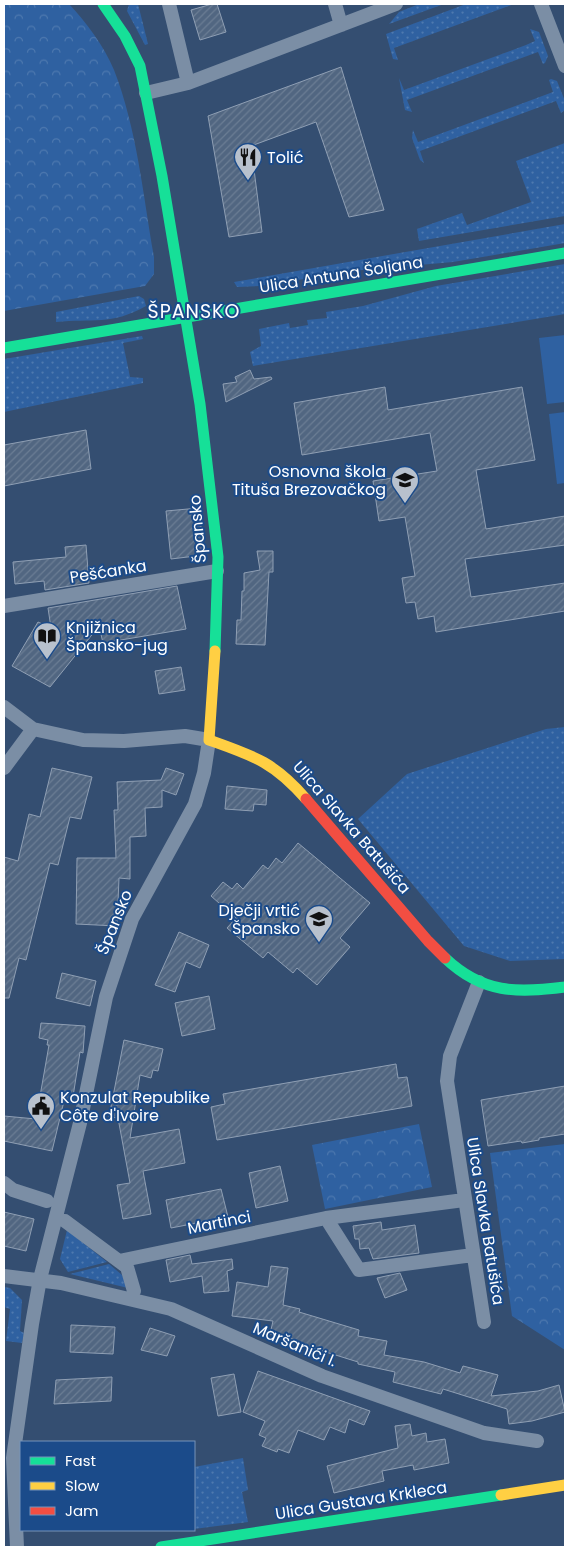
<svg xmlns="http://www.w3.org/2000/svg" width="569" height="1551" font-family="Poppins,sans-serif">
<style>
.grass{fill:url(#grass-dots)}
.forest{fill:url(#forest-crowns)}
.pitch{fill:#2f61a1}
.building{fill:url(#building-hatch);stroke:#8f9fb4}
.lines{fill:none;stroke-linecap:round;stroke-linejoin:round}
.street{stroke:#7b8ea5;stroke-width:14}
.fast{stroke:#16e098;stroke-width:11}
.slow{stroke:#ffcf43;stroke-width:11}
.jam{stroke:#f24e42;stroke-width:11}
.labels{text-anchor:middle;stroke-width:4;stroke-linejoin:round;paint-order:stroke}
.poi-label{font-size:16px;fill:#fff;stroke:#1b4b8a;text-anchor:start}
.street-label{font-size:16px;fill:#fff;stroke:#1b4b8a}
.quarter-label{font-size:19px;letter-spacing:1px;fill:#fff;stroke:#1b4b8a}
</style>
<defs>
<pattern id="grass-dots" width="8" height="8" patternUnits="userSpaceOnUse" patternTransform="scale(1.25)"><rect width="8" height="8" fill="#2f61a1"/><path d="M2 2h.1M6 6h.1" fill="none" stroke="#4e79af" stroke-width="1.8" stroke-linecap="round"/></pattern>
<pattern id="forest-crowns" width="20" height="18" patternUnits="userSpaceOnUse" patternTransform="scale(1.25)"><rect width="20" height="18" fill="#2f61a1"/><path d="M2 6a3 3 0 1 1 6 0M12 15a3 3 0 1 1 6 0" fill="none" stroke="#4e79af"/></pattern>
<pattern id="building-hatch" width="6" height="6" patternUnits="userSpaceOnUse" patternTransform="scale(1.25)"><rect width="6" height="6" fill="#516681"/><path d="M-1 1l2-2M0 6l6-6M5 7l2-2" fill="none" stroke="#6b7d94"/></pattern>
</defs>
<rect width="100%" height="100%" fill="#344e71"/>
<path class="grass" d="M129,4h9l10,40 -3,1 -18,-34z
M419,4h25l-55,20 10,-12z
M466,4h48l-120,44 4,12 -5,-1 -7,-25z
M530,29l9,3 9,24 -3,7 -2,1 -5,-12 -131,48 5,12 -7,-2 -6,-32 5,12 122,-45 9,-4z
M551,79l6,2 8,20v9l-4,3 -5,-12 -136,50 4,12 -4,-3 -8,-22 1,-8 5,12 135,-50 -4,-12z
M565,143v73l-146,25 -2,-12 45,-16 5,12 64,-23 -15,-41z
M565,224v19l-112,19 -91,8 -103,16 -22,1 -3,-5z
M565,264v50l-312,52 -3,-14 11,-6 -2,-17 30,-6 1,5 18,-3 -1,-5 20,-2 -1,-6 37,-6 73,-20z
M139,296l5,3 2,7c-36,20 -53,12 -90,16v-10z
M142,336l1,3 -20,4 7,34 13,1v5l-139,29v-53z
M565,727v232l-55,2 -46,-15 -106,-127 49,-45 139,-45z
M67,1230l40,32 -39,10 -8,-13z
M109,1264l13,11 6,13 -58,-14z
M4,1287l6,1 12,12 -2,31 4,2 -2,10 -16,-2 4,-32 -6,-2z
M243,1458l5,32 -6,2 6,30 -54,7v-62z"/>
<path class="forest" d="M4,4h65c17,18 35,42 45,66 23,59 29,125 40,187v17l-9,12 -141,25z
M419,1124l13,63 -107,22 -13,-64z
M565,1144v206l-53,-34 -22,-163z"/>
<path class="pitch" d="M565,335v67l-18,2 -8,-66z
M565,412v71l-8,1 -8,-70z"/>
<path class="building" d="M212,4h5l9,28 -26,8 -9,-30z
M341,67l43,143 -35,7 -33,-95 -65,24 11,86 -33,5 -21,-121z
M250,370l4,9 17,-2 1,2 -46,23 -3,-18 14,-2 -2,-5z
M385,387l3,23 134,-23 13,73 -59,10 10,59 79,-13v29l-100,14 6,38 94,-14v28l-129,21 -2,-16 -16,3 -3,-17 -9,1 -4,-25 13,-2 -10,-59 -26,4 -6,-40 64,-10 -7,-38 -128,22 -8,-52z
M86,430l5,39 -87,17v-41z
M199,508l5,47 -33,4 -5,-48z
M86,545l3,38 -44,7 -1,-9 -29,3 -2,-22 53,-5 -1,-10z
M257,551h16v21h-4l-4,73 -29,-1 1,-24h4l1,-29h2v-18l16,-3z
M177,586l9,43 -83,14 -4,-17 -49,61 -38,-21 26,-44 13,6 -3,-20z
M181,667l4,23 -26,4 -4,-23z
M52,768l40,9 -11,42 -11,-2 -12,48 -8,-2 -24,97 -7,-2 -10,40h-5v-141l14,4 11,-47 11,3z
M166,768l18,6 -8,21 -14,-5v17l-17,1 1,28 -16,1v42l-11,-1 -2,48 -41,-2 1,-66h39l-2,-48h4l-1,-28 44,-2z
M227,786l40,4 -1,15 -12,-1 -1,7 -28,-2z
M298,843l72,60 -30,35 10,9 -33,38 -20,-17 -4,5 -25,-21 -5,6 -36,-30 9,-10 -25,-22 12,-14 9,7 5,-6 6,6 20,-24 5,4 8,-11 6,5z
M179,932l30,13 -9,23 -14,-6 -11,30 -20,-7z
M62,973l34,8 -6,25 -34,-8z
M209,996l6,33 -33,7 -7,-33z
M41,1023l44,3 -2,27 -3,-1 -8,51 -8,-2 -12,50 -48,-10v-25l32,3 13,-74h-2l1,-5 -9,-2z
M124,1040l39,9 -5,22 -5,-1 -2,8 -11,-3 -10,63 49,-9 6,34 -42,8 8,43 -28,5 -6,-34 13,-2 -12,-65 -9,-1z
M396,1064l2,14 9,-1 5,29 -195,34 -6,-33 14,-3 -2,-10z
M565,1086v48l-26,4v2l-17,3 -1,-2 -33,5 -7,-46z
M280,1166l8,35 -32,7 -7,-35z
M221,1189l7,28 -57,11 -5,-28z
M4,1212l30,7 -8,32 -22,-5z
M381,1222l1,8 33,-5 4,28 -46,6 -4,-11 -9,1 -1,-10h-4l-2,-13z
M190,1255l2,9 40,-5 1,10 -6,2 2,20 -25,2 -2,-17 -32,6 -4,-22z
M271,1266l17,2 -5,37 17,4 -1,3 60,18 -1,6 29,5 -3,14 40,7 36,11 3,-7 35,9 -7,21 47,-5 21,-6 6,27 -33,9 -23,3 -2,-15 -64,-20 -2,5 -48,-12 2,-10 -37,-8v-2l-61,-19v-3l-27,-6 3,-13 -41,-5 5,-34 31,5z
M400,1273l7,17 -22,8 -8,-20z
M71,1325l44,2 -2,27 -43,-2z
M150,1328l25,8 -8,20 -26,-6z
M258,1371l112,40 -6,14 -15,-6 -4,14 -15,-6 -6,13 -26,-10 -9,23 -11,-4 -1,3 -15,-6 4,-8 -7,-3 6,-14 -22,-9z
M234,1374l7,38 -23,4 -7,-38z
M112,1377l-1,24 -57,3 2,-24z
M410,1424l2,12 14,-3 1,9 18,-3 4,24 -35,7 -1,-5 -31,6 2,10 -50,12 -7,-27 71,-18 -3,-22z"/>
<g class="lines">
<path class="street" d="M169,4l19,79
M335,4l6,21
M541,4l24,62
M146,93l42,-10 208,-79
M4,606l213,-35
M4,707l29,22 50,11 41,1 61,-5 24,4 -5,33 -9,31 -63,115 -26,78 -26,126 -40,156 -8,45 -19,134 4,89
M4,768l29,-39
M479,982l-29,74 -3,25 37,241
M4,1183l9,7 34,11
M326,1218l33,52 114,-15
M65,1221l62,46 7,24
M119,1261l207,-43 138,-18
M4,1276l57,7 110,26 151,67 162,57 53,8"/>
<path class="fast" d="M103,4l22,32 15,30 22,110 38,228 18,153 -3,94
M4,348l561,-95
M445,958c38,36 72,35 120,29
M161,1547l340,-52"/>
<path class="slow" d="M215,651l-6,89c45,16 65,22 97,59
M501,1495l64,-10"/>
<path class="jam" d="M306,799l122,142 17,17"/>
</g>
<defs>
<g id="restaurant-pin" transform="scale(1.4375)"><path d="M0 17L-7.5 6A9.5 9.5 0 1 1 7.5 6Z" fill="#b8c1cd" stroke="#1b4b8a"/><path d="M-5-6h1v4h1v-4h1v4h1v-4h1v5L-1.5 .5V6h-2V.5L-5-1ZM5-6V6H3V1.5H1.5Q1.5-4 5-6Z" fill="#111"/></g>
<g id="school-pin" transform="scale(1.4375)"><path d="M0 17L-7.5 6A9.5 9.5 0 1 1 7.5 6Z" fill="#b8c1cd" stroke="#1b4b8a"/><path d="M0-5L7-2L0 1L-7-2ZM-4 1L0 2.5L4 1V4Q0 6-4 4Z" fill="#111"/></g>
<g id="library-pin" transform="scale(1.4375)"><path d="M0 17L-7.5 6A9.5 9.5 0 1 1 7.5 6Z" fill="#b8c1cd" stroke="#1b4b8a"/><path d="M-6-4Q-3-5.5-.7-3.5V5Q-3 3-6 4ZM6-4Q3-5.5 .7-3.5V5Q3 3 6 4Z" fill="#111"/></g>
<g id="civic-pin" transform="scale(1.4375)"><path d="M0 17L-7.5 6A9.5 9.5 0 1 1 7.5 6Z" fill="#b8c1cd" stroke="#1b4b8a"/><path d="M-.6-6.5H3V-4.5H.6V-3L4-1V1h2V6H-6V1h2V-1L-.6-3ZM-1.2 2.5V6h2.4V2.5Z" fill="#111"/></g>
</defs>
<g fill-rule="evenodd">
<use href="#restaurant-pin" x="248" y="157"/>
<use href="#school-pin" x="405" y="480"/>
<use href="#library-pin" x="47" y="636"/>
<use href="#school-pin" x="319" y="919"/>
<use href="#civic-pin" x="41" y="1106"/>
</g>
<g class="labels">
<g class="poi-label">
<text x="267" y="163">Tolić</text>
<text x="386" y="477" text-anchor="end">Osnovna škola<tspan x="386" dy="18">Tituša Brezovačkog</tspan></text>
<text x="66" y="633">Knjižnica<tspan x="66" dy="18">Špansko-jug</tspan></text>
<text x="300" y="916" text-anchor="end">Dječji vrtić<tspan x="300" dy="18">Špansko</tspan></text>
<text x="60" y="1103">Konzulat Republike<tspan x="60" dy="18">Côte d'Ivoire</tspan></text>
</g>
<g class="street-label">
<text transform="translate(341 274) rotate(-9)" y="6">Ulica Antuna Šoljana</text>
<text transform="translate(197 529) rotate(-95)" y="6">Špansko</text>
<text transform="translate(108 571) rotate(-9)" y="6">Pešćanka</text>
<text transform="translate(352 827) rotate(49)" y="6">Ulica Slavka Batušića</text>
<text transform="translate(114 922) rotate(-68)" y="6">Špansko</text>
<text transform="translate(486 1221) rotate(81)" y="6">Ulica Slavka Batušića</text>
<text transform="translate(219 1222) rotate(-11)" y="6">Martinci</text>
<text transform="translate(295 1344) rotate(23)" y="6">Maršanići I.</text>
<text transform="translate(361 1500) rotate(-9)" y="6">Ulica Gustava Krkleca</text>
</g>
<g class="quarter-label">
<text x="194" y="318">ŠPANSKO</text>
</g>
</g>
<rect width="569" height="1551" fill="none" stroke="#ffffff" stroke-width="10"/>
<rect x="20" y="1441" width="175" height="90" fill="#1b4b8a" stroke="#7693b9"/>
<rect x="30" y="1457" width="25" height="8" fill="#16e098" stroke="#7693b9"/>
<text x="65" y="1466" font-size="15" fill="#ffffff">Fast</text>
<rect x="30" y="1482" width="25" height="8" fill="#ffcf43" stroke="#7693b9"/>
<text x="65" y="1491" font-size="15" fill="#ffffff">Slow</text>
<rect x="30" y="1507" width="25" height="8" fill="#f24e42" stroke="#7693b9"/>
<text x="65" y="1516" font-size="15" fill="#ffffff">Jam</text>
</svg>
